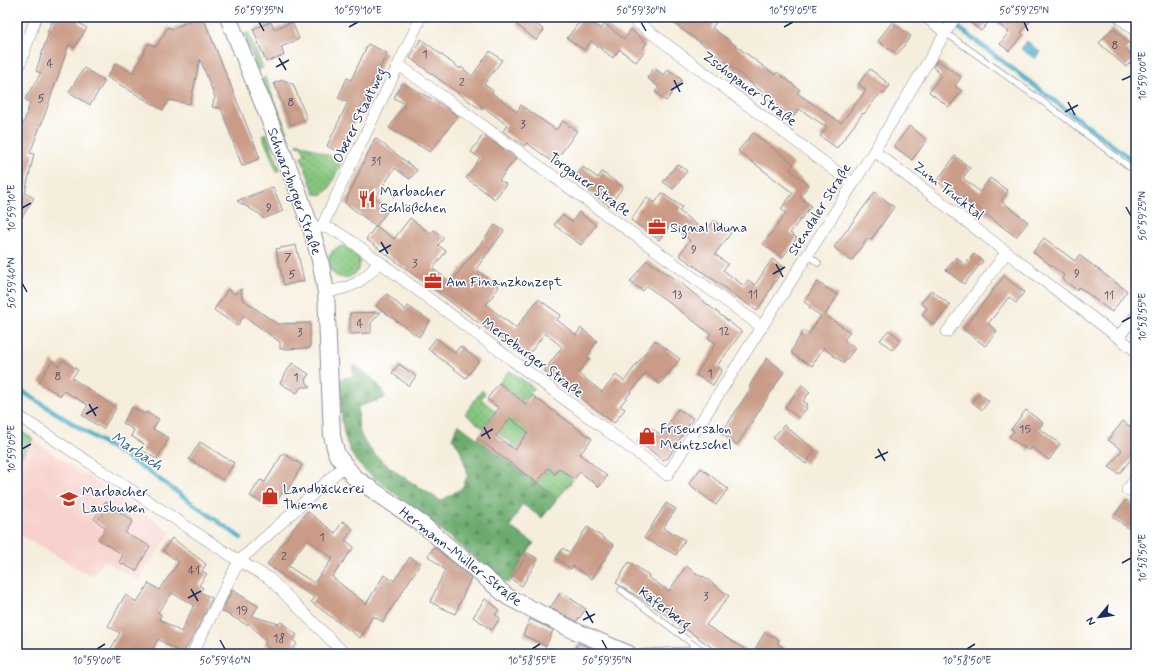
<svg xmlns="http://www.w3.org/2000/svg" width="1153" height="671" font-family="Mynerve,sans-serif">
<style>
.built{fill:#f7d0cb}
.grass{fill:url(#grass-dots);stroke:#507a6e}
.forest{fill:url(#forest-firs);stroke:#446d66}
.park{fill:#85c67e;stroke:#507a6e}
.water{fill:url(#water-ripples);stroke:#306d92}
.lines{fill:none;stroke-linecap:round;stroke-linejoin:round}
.stream{stroke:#45abc5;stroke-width:4.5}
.building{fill:#ca9c87;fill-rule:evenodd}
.lane-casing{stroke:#888e9d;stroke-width:7}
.street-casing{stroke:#888e9d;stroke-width:12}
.secondary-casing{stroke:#888e9d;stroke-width:18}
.lane{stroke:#fff;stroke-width:5.5}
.street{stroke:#fff;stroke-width:11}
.secondary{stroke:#fff;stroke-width:16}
.ticks{fill:none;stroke:#1b2f5e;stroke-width:1.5}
.labels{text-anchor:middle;stroke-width:3;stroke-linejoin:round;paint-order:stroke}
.number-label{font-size:12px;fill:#474a68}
.street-label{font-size:14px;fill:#1b2f5e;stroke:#fff}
.poi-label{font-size:14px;fill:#1b2f5e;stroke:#fff;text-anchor:start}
.water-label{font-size:15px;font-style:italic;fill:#2c6187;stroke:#fff}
.neatline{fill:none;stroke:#1b2f5e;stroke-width:1.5}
.ticks-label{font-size:10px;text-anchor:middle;fill:#1b2f5e}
</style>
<defs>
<pattern id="grass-dots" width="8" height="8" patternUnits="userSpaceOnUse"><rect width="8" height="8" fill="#85c67e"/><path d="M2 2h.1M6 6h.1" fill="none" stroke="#6ca16a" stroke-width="1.8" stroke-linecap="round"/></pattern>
<pattern id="forest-firs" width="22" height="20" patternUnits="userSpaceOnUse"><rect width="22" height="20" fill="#6cab6d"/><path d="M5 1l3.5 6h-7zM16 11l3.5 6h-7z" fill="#588c5d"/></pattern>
<pattern id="water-ripples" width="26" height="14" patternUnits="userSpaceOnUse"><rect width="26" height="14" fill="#45abc5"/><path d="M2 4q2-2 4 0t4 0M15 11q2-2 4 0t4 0" fill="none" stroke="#398ca3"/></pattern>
</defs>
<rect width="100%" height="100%" fill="#fff"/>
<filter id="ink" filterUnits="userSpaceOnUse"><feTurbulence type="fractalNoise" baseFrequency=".025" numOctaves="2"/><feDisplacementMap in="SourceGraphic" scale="8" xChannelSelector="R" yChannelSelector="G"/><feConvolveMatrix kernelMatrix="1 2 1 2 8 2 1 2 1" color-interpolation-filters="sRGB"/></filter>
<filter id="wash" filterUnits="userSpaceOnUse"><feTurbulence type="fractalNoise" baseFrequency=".012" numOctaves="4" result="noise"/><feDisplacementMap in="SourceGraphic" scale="16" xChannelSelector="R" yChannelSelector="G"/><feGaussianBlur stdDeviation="0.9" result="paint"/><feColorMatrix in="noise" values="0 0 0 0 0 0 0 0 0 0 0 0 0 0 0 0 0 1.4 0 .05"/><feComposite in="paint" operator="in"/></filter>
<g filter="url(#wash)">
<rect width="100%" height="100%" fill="#f6eedc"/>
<path class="built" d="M33,440l138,92 -33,48 -35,-20 -10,17 -76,-44v-68z"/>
<path class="grass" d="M248,32l15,36 -5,2 -14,-35z
M265,77l22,54 -4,2 -22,-54z
M266,133l14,35 -3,4 -15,-37z
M300,143l42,18 -13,28 -6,6 -8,-1 -14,-37 4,-2 -4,-10 -4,1v-2z
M328 262a16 16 0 1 1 32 0a16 16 0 1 1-32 0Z
M509,370l25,18 -10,13 -25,-18z
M482,390l3,3 -4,6 15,12 -13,17 -18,-14z
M523,414l11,8 -8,13 8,7 -31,14 9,-12 -13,-10 4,-5 -12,-8 18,-3 5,4z
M548,468l7,6 4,-5 14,11 -15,18 -21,-15z"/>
<path class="forest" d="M353,365c11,5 31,22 32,33l-27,9c1,8 -1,20 3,28 12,27 56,50 80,66l21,-13 6,-13 -8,-26 -8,-11 6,-14 99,75 -15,19 -20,-14 -12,23 24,16 -26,40c-21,-9 -35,-27 -53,-41 -31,-26 -62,-50 -93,-74 -24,-26 -20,-57 -22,-89l13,-3z"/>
<path class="park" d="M17,429l16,10 -16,24z"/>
<path class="water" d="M1027,41l13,11 -5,7 -14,-10z"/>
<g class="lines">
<path class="stream" d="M944,17l2,1
M959,28l177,135
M17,388l135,86 89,64"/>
</g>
<g id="blocks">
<path class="building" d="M55,17h22l2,6 8,5 -13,20 -5,-4 -24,70 -15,39 4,1 -9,39 9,5 -17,27v-93l3,-8 3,1 7,-22 -5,-4 16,-26 -5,-2 13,-39 -2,-1z
M198,17h5l57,141 -18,8 -21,-58 -9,-1 3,-10 -15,-38 -10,45 -21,-4 -6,10 -56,-33 9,-14 17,10 16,-30 7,4 12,-20 4,2z
M521,17h6l17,13 -8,10 -20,-16z
M583,17l18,12 4,-5 19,15 7,-9 16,13 -5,7 2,2 -8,10 -17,-13 -6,9 -22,-17 -7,9 -17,-12z
M665,17h54l-7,11 63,47 2,-3 23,18 -3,3 44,30 25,-33 -8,-6 12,-15 20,16 -6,9 -2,-1 -6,5 -12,16 -1,-1 -26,35 -17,-12 7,-9 -28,-18 -6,8 -32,-23 1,-2 -54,-44z
M963,17h70l-12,16 2,2 -14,16 -9,-7 9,-12 -18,-13 -10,12z
M271,22l3,7 18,-7 7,17 -18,8 3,8 -18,7 -13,-33z
M892,22l19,14 -14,19 -19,-14z
M1113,28l18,17 -5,5 9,8 -9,9 -27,-24z
M421,39l39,30 1,-2 11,9 18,-25 12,9 -18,24 9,7 -1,2 25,19 4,-7 35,25 7,-9 14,10 -23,32 -27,-20 -3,3 -21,-15 4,-6 -25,-19 -2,3 -70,-51z
M368,44l19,9 -47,100 -13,-7 21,-44 -10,-4 9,-20 4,2z
M937,60l24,17 -6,9 7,5 -13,16 -20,-15 12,-17 -8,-8z
M84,68l21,13 -15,24 -21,-13z
M654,68l10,7 4,-6 14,11 -16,21 -11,-9 4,-5 -12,-9z
M283,80l10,4 14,35 -16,6 -17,-42z
M402,83l34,18 22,15 -28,36 -41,-24 16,-24 -11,-6z
M910,126l17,14 -15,20 -18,-14z
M753,133l41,31 -4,6 19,15 -9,12 11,9 -21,27 7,5 -15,20 -19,-14 23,-31 -5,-4 12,-16 -55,-42z
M483,135l33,23 -17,22 7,4 -11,15 -29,-21 14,-20 -9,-6z
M375,138l42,32 -7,9 -15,-11 -20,30 15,10 -14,18 -31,-23z
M955,156l15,12 -7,10 17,14 10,-14 18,13 -7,10 27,21 -12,15 -58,-44 -2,3 -19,-15z
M677,164l10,7 -14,18 -10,-7z
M583,167l15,11 4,-6 21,15 -14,19 -20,-15 1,-2 -15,-12z
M273,187l10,24 -20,8 -2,-4 -24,-14z
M875,192l19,15 -23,33 -3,-2 -17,23 -17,-14z
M662,193l20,14 -3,4 27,21 8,-11 17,12 -16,21 13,10 -5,6 21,16 4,-6 7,5 17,-26 12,8 -27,44 -78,-56 11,-15 -19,-16 -12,16 -28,-20 16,-23 8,6z
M579,212l17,13 -15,20 -27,-20 8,-10 10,7z
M410,218l21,16 3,-4 10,8 -6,7 8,6 -13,18 18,13 44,-57 9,6 -28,38 23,18 -13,18 30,23 22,-29 23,16 -4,5 19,15 5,-7 16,13 -10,15 3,2 -12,15 24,19 14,-17 8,6 31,-41 25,19 -20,25 -14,-11 -26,33 5,3 -11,14 -70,-52 18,-24 -17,-14 -19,25 -160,-119 10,-13 18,13z
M1044,238l31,23 4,-6 48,36 -15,21 -33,-25 -2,3 -15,-11 2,-4 -31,-23z
M296,245l8,36 -20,4 -8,-36z
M974,254l9,7 -19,23 -18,-14 10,-13 9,8z
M647,260l36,25 59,47 -25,34 5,4 -9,15 -17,-10 20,-32 -8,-5 3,-4 -64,-48 -4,5 -13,-9z
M1004,276l20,16 -8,11 -7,-6 -21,27 9,7 -12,15 -22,-17z
M817,282l21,13 -13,20 25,17 -6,8 11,8 -11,15 -21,-15 -11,18 -20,-12v-4l11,-19 5,3 13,-18 -12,-8 1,-2 -6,-4z
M228,289l6,5 8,-5v10l35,25 33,-1v25l-30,1v-7l-36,-26 -7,10 -23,-16z
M931,290l19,15 -16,20 -12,-10 5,-7 -6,-5z
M387,294l18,16 3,-4 22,15 -11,16 -43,-31z
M381,312l-10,11v10l-21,1v-21z
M889,330l12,10 -9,10 -12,-10z
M436,338l19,15 5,-7 19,15 -13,17 -38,-29z
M767,358l17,14 -47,73 -16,-11 30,-46 -2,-1z
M63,360l15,10 -6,8 44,30 -13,21 -21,-14 6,-10 -24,-14 -3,5 -22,-14 13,-21 7,5z
M292,363l17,11 -4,6 5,7h-9l-4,6 -17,-10z
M399,364l17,12 -7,10 -17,-13z
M499,383l27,21 6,-9 60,44 -12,15 27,22 -8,11 -19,-15 -6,7 -15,-11 -4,6 -7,-6 -11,15 -60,-45 22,-30 -12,-9zM510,418l18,14 -13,18 -19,-14z
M802,385l8,7 -7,9 5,3 -3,3 2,1 -8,10 -14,-11z
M979,393l10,8 -7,9 -10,-8z
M132,407l12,7 2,-2 13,7 -6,10 16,9 -12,21 -16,-9 3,-6 -13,-8 3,-6 -11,-7z
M678,409l15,9 -25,40 -5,2 -25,-19 10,-15 13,9z
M1026,410l17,13 -4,5 21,16 -11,16 -17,-13 -3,4 -20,-14 5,-6 -3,-2z
M1123,421l13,10v30l-4,-3 -13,16 -10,-7 13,-17 -14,-10z
M784,425l31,25 -9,14 -33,-26z
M200,442l34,21 -11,17 -34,-21z
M283,453l19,12 -17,30 -3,-2 -7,12 -7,1 -18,-10 10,-16 5,2z
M701,468l27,21 -12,16 -27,-21z
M1126,500l10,8v26l-23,-17z
M105,502l28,19 -8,12 25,13 -14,25 -17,-9 4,-7 -25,-16 8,-11 -12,-9z
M666,503l10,6 -13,19 22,12 -9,15 -32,-17z
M307,511l28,22 8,-12 10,8 -8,11 9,7 -22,30 34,27 18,-29 10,6 16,-24 10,7 -37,58 -10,-6 -13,22 -49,-36 4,-4 -48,-34zM307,539l26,19 -19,25 -26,-17z
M587,527l27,18 -22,34 -19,-13 -2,3 -15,-11 7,-10 7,5z
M172,538l34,26 -4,7 5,3 -8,11 4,3 -3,4 12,6 -19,39 -11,17 -24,-15 -8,15h-42l12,-21 -12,-7 17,-31 12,7 12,-19 10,7 20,-28 -16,-11zM172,593l22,12 -13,27 -22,-13 2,-4 -3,-3z
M434,547l37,31 -16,36 -25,-12 15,-32 -17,-14z
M528,553l10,6 -16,27 -11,-7z
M629,562l20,13 -1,2 21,14 17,-25 16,11 1,-1 26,20 -23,29 46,29h-31l-56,-40 -49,-31z
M232,590l26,16 -6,10 27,8 2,-2 16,13 -4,5 4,4 -8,10h-12l-13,-10 3,-3 -19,-18 -1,2 -25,-14z
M561,592l25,17 -9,12 -27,-13z
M485,599l14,10 -4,6 5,3 -8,12 -19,-13z
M530,619l23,11 -7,16 -23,-11z
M765,632l14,8 -2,3 16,11h-41z
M578,643l27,11h-33z"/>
</g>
</g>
<g filter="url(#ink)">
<use href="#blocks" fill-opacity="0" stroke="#888e9d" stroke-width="1"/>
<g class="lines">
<g class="lane-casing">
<path id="lane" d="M946,33l103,73 87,66
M808,255l10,8
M621,590l73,55 16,9
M629,653l61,-3 4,-5"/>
</g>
<g class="street-casing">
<path id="street" d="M630,17l223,167
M926,17l20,16
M1119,17l17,14
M399,65l363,262
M17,73l19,-56
M874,151l262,200
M322,226l99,-209
M311,228c18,-4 29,6 43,15l313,232 207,-324 81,-134
M326,292c27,-4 36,-10 54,-30
M947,332l59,-79
M1118,337l18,-21
M17,415l222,146 30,17 76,76
M1127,490l9,-12
M192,654l47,-93 105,-95"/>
</g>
<g class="secondary-casing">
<path id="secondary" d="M228,17l68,169 15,42 9,32 6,32 6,144 5,19 17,22 68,47 86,73 65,33 56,24"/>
</g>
<use href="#lane" class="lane"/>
<use href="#street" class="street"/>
<use href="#secondary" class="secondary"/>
</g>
</g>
<path class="ticks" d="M259,22l5,9M641,22l5,9M1024,22l4,9M349,27l9,-5M784,27l9,-5M279,58l7,12M276,67l13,-7M674,80l6,12M1122,80l9,-4M671,90l12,-7M1068,102l7,13M1065,112l13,-7M1126,207l5,9M22,208l9,-5M381,242l7,12M379,252l12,-7M776,264l7,13M773,274l12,-7M22,283l5,9M1122,322l9,-5M89,404l7,12M86,414l12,-7M484,427l6,12M481,436l12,-7M22,449l9,-5M878,449l7,12M875,458l13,-6M1122,563l9,-5M191,589l7,12M188,598l13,-7M586,611l7,12M583,620l12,-6M220,640l5,9M602,640l5,9M97,649l8,-5M532,649l8,-5M967,649l8,-5"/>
<defs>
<g id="restaurant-bare" transform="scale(1.38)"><path d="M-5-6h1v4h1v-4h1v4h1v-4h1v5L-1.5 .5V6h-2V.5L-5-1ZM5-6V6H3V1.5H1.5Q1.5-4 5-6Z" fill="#c8321e" stroke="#fff" stroke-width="2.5" paint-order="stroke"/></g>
<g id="office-bare" transform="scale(1.38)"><path d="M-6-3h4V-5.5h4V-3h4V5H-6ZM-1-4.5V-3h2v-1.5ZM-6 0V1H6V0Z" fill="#c8321e" stroke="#fff" stroke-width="2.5" paint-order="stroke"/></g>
<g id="shop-bare" transform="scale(1.38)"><path d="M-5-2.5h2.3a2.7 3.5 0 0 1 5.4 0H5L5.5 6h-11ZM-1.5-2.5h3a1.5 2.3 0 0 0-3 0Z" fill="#c8321e" stroke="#fff" stroke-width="2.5" paint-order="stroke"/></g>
<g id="school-bare" transform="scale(1.38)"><path d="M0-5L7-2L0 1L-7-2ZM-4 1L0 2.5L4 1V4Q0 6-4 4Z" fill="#c8321e" stroke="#fff" stroke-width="2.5" paint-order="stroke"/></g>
</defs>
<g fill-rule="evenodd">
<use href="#restaurant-bare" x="367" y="199"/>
<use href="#office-bare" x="657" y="227"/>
<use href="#office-bare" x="433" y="281"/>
<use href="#shop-bare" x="647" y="436"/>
<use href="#shop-bare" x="270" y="496"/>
<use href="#school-bare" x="69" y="499"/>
</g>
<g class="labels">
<g class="number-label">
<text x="1115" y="49">8</text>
<text x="425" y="58">1</text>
<text x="50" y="67">4</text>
<text x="462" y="86">2</text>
<text x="41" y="102">5</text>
<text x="291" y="106">8</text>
<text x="523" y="128">3</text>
<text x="376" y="165">31</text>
<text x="269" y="211">9</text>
<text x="694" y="253">9</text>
<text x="288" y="261">7</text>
<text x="415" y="267">3</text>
<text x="1077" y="277">9</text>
<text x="292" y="278">5</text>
<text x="677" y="298">13</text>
<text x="753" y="298">11</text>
<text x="1109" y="299">11</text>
<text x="360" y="327">4</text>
<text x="724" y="335">12</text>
<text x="300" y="336">3</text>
<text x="710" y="377">1</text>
<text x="58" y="380">8</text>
<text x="296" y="381">1</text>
<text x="1025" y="433">15</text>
<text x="322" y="541">1</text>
<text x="284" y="560">2</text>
<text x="194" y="574">41</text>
<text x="706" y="600">3</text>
<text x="242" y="614">19</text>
<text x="279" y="642">18</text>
</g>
<g class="street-label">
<text transform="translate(750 88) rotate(37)" y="5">Zschopauer Straße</text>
<text transform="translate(359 115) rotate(-64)" y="5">Oberer Stadtweg</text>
<text transform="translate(590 184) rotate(36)" y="5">Torgauer Straße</text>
<text transform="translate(949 190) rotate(38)" y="5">Zum Trucktal</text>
<text transform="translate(295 191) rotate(70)" y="5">Schwarzburger Straße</text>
<text transform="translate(819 209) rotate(-58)" y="5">Stendaler Straße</text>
<text transform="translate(533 357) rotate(37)" y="5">Merseburger Straße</text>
<text transform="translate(461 556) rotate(38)" y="5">Hermann-Müller-Straße</text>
<text transform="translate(665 608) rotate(37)" y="5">Käferberg</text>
</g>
<g class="poi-label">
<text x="380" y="196">Marbacher<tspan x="380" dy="16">Schlößchen</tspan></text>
<text x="670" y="232">Signal Iduna</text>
<text x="446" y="286">Am Finanzkonzept</text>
<text x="660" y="433">Friseursalon<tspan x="660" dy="16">Meintzschel</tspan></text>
<text x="283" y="493">Landbäckerei<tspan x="283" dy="16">Thieme</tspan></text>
<text x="82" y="496">Marbacher<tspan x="82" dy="16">Lausbuben</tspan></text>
</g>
<g class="water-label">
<text transform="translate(137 451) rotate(33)" y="5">Marbach</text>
</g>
</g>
<rect width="1153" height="671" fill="none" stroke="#fff" stroke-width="44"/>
<g transform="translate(1099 617) rotate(241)" stroke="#ffffff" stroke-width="3" paint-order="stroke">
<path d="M0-3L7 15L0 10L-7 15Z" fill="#1b2f5e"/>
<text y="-6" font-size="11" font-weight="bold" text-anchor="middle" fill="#1b2f5e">N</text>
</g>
<rect x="22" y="22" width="1109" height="627" class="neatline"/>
<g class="ticks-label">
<text x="259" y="14">50°59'35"N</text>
<text x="358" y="14">10°59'10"E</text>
<text x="641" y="14">50°59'30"N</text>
<text x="793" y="14">10°59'05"E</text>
<text x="1024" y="14">50°59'25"N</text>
<text transform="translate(1142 76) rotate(-90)" y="4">10°59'00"E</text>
<text transform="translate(11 208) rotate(-90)" y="4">10°59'10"E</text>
<text transform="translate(1142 216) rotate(-90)" y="4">50°59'25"N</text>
<text transform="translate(11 283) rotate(-90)" y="4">50°59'40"N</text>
<text transform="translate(1142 317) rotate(-90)" y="4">10°58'55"E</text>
<text transform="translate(11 449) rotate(-90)" y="4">10°59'05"E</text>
<text transform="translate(1142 558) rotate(-90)" y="4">10°58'50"E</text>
<text x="97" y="664">10°59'00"E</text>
<text x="225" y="664">50°59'40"N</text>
<text x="532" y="664">10°58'55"E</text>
<text x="607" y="664">50°59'35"N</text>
<text x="967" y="664">10°58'50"E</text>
</g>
</svg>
